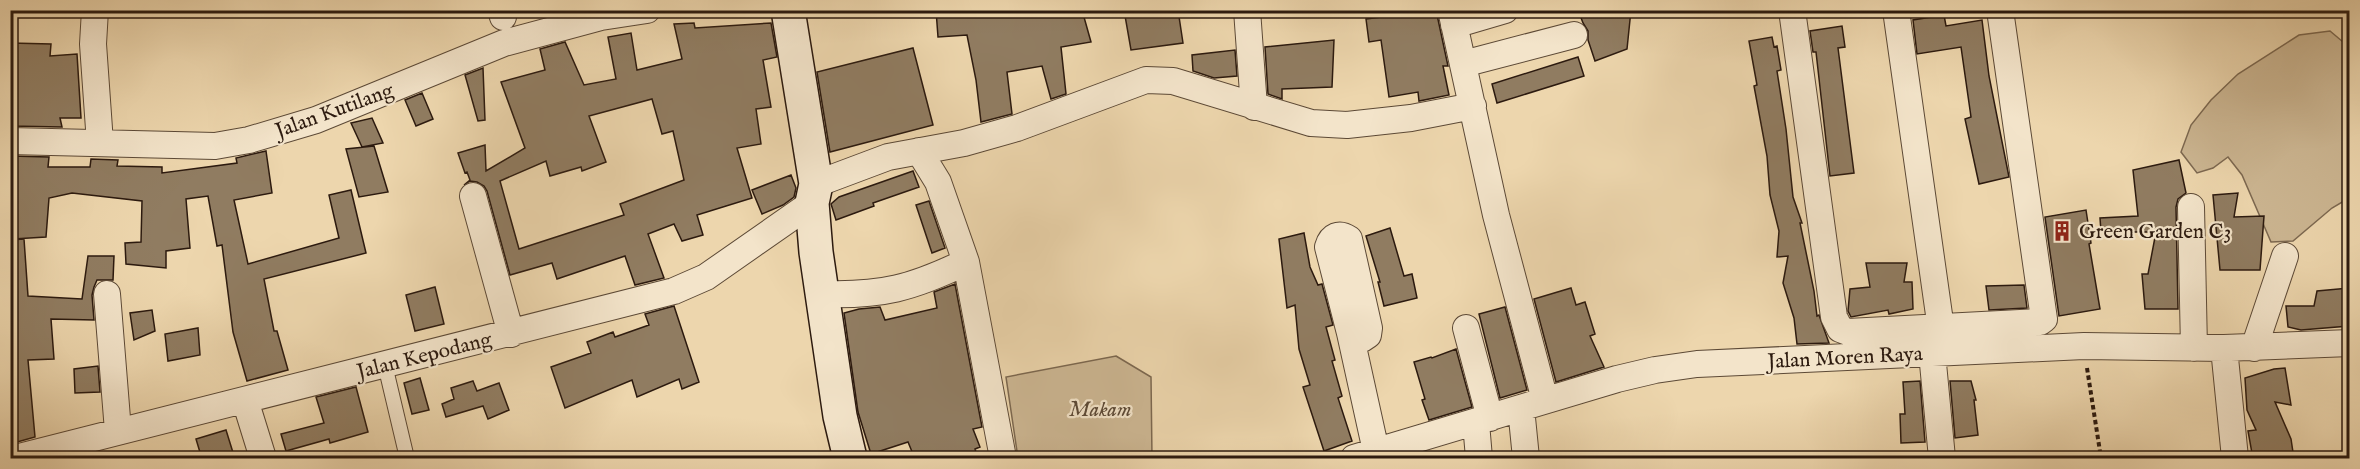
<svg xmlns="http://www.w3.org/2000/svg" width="2360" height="469" font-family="'IM FELL English',serif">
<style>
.green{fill:#ccb692;stroke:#7c6850;stroke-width:1.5}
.building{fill:#907c61;stroke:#2c1a0f;stroke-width:1.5;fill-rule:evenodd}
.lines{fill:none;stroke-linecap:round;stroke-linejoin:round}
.service-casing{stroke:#5c4936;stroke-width:16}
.minor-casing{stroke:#5c4936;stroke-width:28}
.secondary-casing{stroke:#2c1a0f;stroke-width:36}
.path{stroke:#2c1a0f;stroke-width:4;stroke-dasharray:4.5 3;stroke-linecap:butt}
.service{stroke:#f3e4ca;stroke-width:14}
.minor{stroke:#f3e4ca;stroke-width:26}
.secondary{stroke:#f3e4ca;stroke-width:33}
.labels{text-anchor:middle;stroke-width:4.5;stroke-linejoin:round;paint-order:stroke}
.street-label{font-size:21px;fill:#2c1a0f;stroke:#f3e4ca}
.poi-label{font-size:21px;fill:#2c1a0f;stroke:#f3e4ca;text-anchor:start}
.park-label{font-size:21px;font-style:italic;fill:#5c4936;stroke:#f3e4ca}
</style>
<rect width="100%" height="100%" fill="#edd6ad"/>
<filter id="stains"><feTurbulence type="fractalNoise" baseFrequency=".00333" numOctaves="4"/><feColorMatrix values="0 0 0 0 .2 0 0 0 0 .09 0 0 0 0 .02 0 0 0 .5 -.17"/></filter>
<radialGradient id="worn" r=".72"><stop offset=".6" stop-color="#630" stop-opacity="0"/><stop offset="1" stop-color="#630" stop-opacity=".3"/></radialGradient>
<path class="green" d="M2330,31l19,16v151l-17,10 -39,33 -22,1 -29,-67 -14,-18 -15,11 -16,5 -16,-21 10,-27 20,-25 27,-26 61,-39z
M1116,356l35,21 1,81h-134l-12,-81z"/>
<path class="building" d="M936,10h146l9,32 -30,5 5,47 -15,5 -9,-33 -35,6 5,42 -31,8 -5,-42 -9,-45 -29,2z
M1124,10h54l5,33 -52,7z
M1436,10l12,56h-5l6,29 -30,6 -1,-9 -29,5 -8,-57 -12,2 -3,-23z
M1578,10h53l-4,39 -32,12 -7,-21v-9l-5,-8z
M1944,15l2,11 36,-6 7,56 20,101 -30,7 -14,-65 6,-2 -10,-70 -44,7 -4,-34z
M694,23l1,5 76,-5 6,34 -14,3 8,47 -15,2 5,35 -24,4 15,50 -55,17 6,20 -21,6 -8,-17 -26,10 16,44 -29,7 -10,-29 -68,23 -5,-16 -42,12 -23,-84 -3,-5 -7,-4 -7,-1 -6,4 6,-5 -3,-8 -2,1 -7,-20 27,-8 1,26 39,-23 -24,-66 44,-12 -5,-21 25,-7 19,43 32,-6 -8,-42 23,-4 6,37 45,-11 -8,-35zM652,99l10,35 11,-3 11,49 -64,24 4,11 -105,34 -19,-68 46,-20 4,15 31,-9 1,4 24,-9 -17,-46z
M1842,26l3,21 -7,1 16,125 -24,3 -14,-124h-3l-3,-21z
M1772,37l2,10 3,-1 4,24 -4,1 9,58 7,68 9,26h-2l14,68 3,25 2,-1 10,28 -32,1 -3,-26 -11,-35 5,-27 -11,1 2,-26 -9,-36 -3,-39 -13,-70 3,-1 -8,-44z
M1334,40l-2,47 -50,2v10l-14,-5 -3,-47z
M10,43l41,1 -1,12 27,-2 4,64h-21l2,9 -52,-1z
M913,48l20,77 -103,27 -13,-80z
M1235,50l2,26 -23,2 -21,-7 -1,-16z
M1578,57l6,19 -87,27 -5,-19z
M483,68l2,52 -7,1 -13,-46z
M422,93l11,26 -17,7 -11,-26z
M372,118l11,25 -21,4 -11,-24z
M374,146l14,46 -29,5 -13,-48z
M266,151l6,42 -38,7 14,64 91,-26 -10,-43 22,-5 15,63 -102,26 10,52h3l11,39 -41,11 -14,-49 -11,-87 -5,1 -9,-50 -22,3 4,49 -24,3v17l-40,-4 -1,-21 16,-1 1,-41 -70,-8 -23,5 -3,39 -33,2 -3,-9v-74l39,1 -1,10h42l1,-8 27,1 -1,6 45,1v6l75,-10 -1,-5z
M2179,160l7,33 -8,6 -2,8 2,102h-33l-3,-35h6l8,-42h-55l-1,-14 38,-2 -5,-46z
M913,171l6,16 -46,16 1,3 -38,14 -5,-16 8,-7z
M791,175l5,13 -2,9 -11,8 -21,9 -10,-24z
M2238,193l-4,24 30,-1 -4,54h-40l-7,-75z
M929,201l16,47 -13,5 -16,-48z
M2086,210l5,33 -2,1 11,65 -41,7 -14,-99z
M1390,228l14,48 8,-2 5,24 -33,8 -6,-24h2l-14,-46z
M1304,233l6,34 8,18 4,-1 11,41 -7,2 9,33 -3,1 10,35 -4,2 14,43 -28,10 -21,-64 7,-2 -11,-36 -4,-44 -8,3 -8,-69z
M24,239l4,57 54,3 6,-43h26l-1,24h-16l-3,7 -2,8 2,25 -43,-1 3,40 -26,1 7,77 -25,7v-204z
M1866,263h41l-3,19h8l1,27 -24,5 -1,-4 -37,7 -3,-6 2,-22 20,-2z
M955,284l27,143 -9,2 7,18 -5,2 3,10h-63l-7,-17 -37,12 -13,-42 -14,-99 15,-4 21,-2 5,13 52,-12 -3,-16z
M2024,285l3,23 -38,2 -3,-24z
M435,287l9,37 -29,7 -9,-36z
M1571,288l5,17 9,-3 10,32 -5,2 14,31 -48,15 -22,-83z
M2349,288v38l-48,4 -13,-3 -2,-21h28l3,-15z
M674,306l25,76 -17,7 -3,-10 -42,18 -5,-17 -67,28 -14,-41 40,-14 -4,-11 26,-10 2,5 34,-12 -4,-11z
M1505,307l22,83 -27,8 -21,-84z
M152,310l3,21 -21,9 -4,-27z
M198,328l2,27 -32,6 -3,-27z
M1456,349l16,58 -43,13 -7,-20 3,-1 -11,-37 17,-5 1,1z
M98,366l2,26 -25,1 -1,-24z
M2285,368l6,37 -16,-3 16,37 3,20h-41l-5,-28 8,-1 -9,-20 -2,-32 29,-9z
M420,378l9,32 -17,4 -8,-31z
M473,381l4,10 22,-8 10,27 -21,9 -5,-13 -37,11 -4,-13 12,-5 -3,-11z
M1920,381l5,61 -24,1 -1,-29h5l-2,-32z
M1950,381h21l5,19h-2l4,35 -23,3z
M356,387l12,45 -38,11 -1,-4 -43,12 -5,-17 43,-11 -8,-26z
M226,430l9,29h-33l-6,-20z"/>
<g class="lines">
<g class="service-casing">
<path id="service" d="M385,365l22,93"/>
</g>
<g class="minor-casing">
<path id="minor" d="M95,10l-2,34 7,99
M501,10l2,7
M1247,10l7,97
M1451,10l45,205 49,185
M1792,10l42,307 6,12 8,3 192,-10 4,-3 -44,-309
M1896,10l47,333
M1454,25l51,-15
M1463,64l111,-29
M10,141l205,5 34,-6 67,-20 188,-77 97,-26 46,-7
M919,151l19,31 28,80 37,196
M816,184l72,-27 76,-14 53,-15 129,-48 27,1 138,42 36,2 64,-7 62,-12
M473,196l38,138
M2191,207l3,141
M107,294l11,137
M822,294c60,2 90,-6 144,-32
M1466,328l24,90
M1350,333l5,5 7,1 6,-4 1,-7 -20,-89c-10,-7 -18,-3 -21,8l22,86 26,118
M2224,348l11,110
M2254,348l31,-92
M1932,353l10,105
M245,400l18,58
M1521,408l5,50
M1476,423l3,35
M15,458l659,-167 32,-14 106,-74
M1354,458l263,-79 38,-9 42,-6 387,-18 140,2 126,-5"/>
</g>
<g class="secondary-casing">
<path id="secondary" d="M788,10l28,174 -4,19 4,49 24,164 10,42"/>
</g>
<path class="path" d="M2087,368l14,90"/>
<use href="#service" class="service"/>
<use href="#minor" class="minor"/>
<use href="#secondary" class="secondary"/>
</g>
<defs>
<g id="building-bare" transform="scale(1.62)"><path d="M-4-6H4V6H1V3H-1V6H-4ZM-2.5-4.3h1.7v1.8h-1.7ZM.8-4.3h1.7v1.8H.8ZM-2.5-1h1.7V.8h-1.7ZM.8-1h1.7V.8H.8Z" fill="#8f2418" stroke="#f3e4ca" stroke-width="2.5" paint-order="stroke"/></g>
</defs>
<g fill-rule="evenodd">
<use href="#building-bare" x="2062" y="231"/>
</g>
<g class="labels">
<g class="street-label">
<text transform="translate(334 110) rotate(-20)" y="7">Jalan Kutilang</text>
<text transform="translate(424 355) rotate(-14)" y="7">Jalan Kepodang</text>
<text transform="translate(1845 357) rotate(-3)" y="7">Jalan Moren Raya</text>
</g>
<g class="poi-label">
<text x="2079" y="238">Green Garden C3</text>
</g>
<g class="park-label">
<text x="1100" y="416">Makam</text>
</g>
</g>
<rect width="2360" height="469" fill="none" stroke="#edd6ad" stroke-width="36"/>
<rect x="12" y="12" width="2336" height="445" fill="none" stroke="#2c1a0f" stroke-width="3"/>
<rect x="18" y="18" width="2324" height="433" fill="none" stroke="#2c1a0f" stroke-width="1.5"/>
<rect width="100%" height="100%" filter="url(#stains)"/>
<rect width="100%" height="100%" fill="url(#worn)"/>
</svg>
